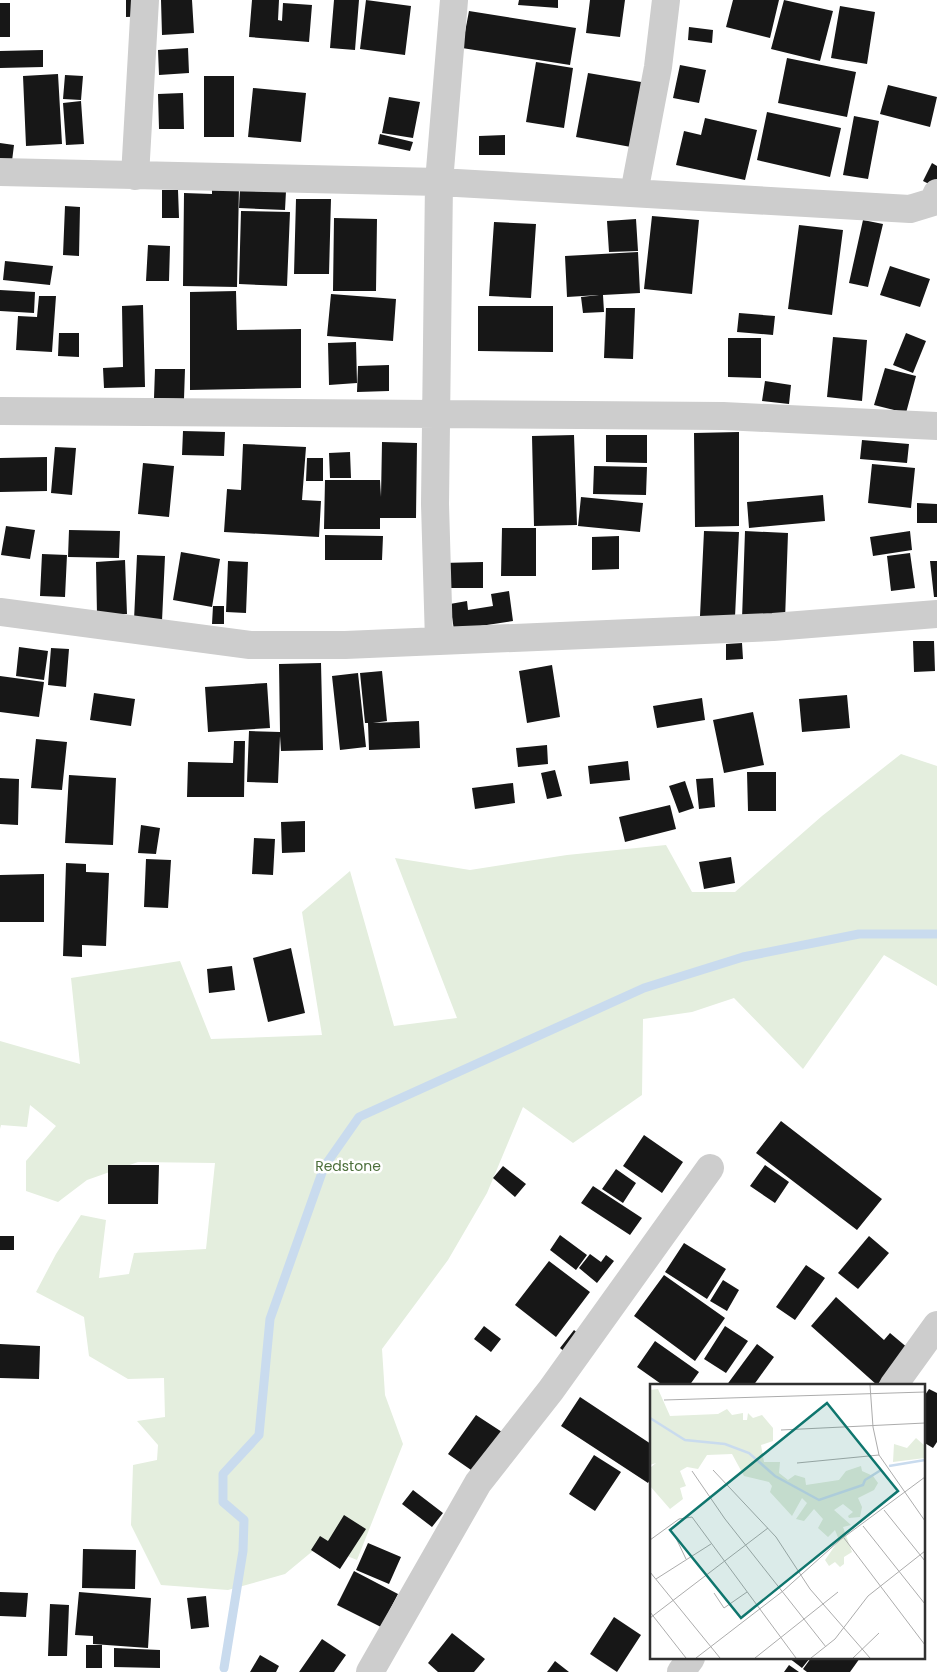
<svg xmlns="http://www.w3.org/2000/svg" width="937" height="1672" font-family="Poppins,sans-serif">
<style>
.green{fill:#e4eede}
.lines{fill:none;stroke-linecap:round;stroke-linejoin:round}
.stream{stroke:#c9dbee;stroke-width:9}
.building{fill:#171717}
.minor{stroke:#cdcdcd;stroke-width:28}
.labels{text-anchor:middle;stroke-width:5;stroke-linejoin:round;paint-order:stroke}
.park-label{font-size:14px;fill:#4c6f3b;stroke:#fff}
.inset-river{fill:none;stroke:#c9dbee;stroke-width:2.5}
.inset-road{fill:none;stroke:#acacac;stroke-width:1}
.view{fill:#0f766e;fill-opacity:0.15;stroke:#0f766e;stroke-width:2.5}
.inset-edge{fill:none;stroke:#303030;stroke-width:2.5}
</style>
<rect width="100%" height="100%" fill="#fff"/>
<path class="green" d="M901,754l36,12v220l-53,-31 -81,114 -69,-71 -42,14 -49,7 -1,76 -69,48 -50,-36 -36,86 -39,67 -66,89 3,46 18,49 -46,116 -37,-15 -35,29 -57,16 -67,-5 -30,-60 2,-60 24,-5 1,-15 -21,-24 28,-4 -1,-39 -36,1 -39,-23 -5,-39 -48,-25 20,-38 25,-39 25,5 -7,58 30,-4 5,-21 72,-4 9,-86 -77,-1 -51,18 -29,22 -32,-11v-30l30,-35 -26,-21 -3,22 -26,-2 -1,4v-88l80,23 -9,-86 109,-17 31,78 111,-4 -20,-123 48,-41 44,155 63,-8 -62,-160 75,12 97,-15 99,-10 26,47h43l87,-76z"/>
<g class="lines">
<path class="stream" d="M224,1668l19,-117 1,-31 -21,-18v-28l36,-39 11,-116 54,-152 35,-50 285,-129 99,-31 116,-23h78"/>
</g>
<path class="building" d="M126,0h29v16l-29,1z
M161,0h31l2,33 -32,2z
M252,0h27l-1,20 4,1 1,-18 29,2 -3,37 -60,-5z
M334,0h25l-4,50 -25,-2z
M366,0l45,6 -6,49 -45,-6z
M519,0h39v8l-40,-3z
M590,0h35l-5,37 -34,-4z
M733,0h46l-9,38 -44,-11z
M784,0l49,11 -13,50 -49,-12z
M0,3h10v34h-10z
M840,6l35,6 -8,52 -36,-6z
M469,11l107,17 -6,37 -108,-17z
M689,27l24,3 -1,13 -24,-3z
M188,48l1,25 -30,2 -1,-25z
M43,50v17l-43,1v-17z
M787,58l69,14 -9,45 -69,-14z
M536,62l37,6 -9,60 -38,-6z
M680,65l26,5 -7,33 -26,-5z
M588,73l65,11 -11,65 -66,-12z
M58,74l4,70 -36,2 -3,-70z
M65,75l18,1 -2,24 -18,-1z
M204,76h30v61h-30z
M888,85l49,12 -7,30 -50,-13z
M253,88l53,5 -5,49 -53,-5z
M183,93l1,36h-25l-1,-35z
M389,97l31,5 -7,36 -31,-5z
M81,101l3,43 -18,1 -3,-42z
M767,112l74,16 -11,49 -73,-17z
M854,116l25,5 -11,58 -25,-4z
M705,118l52,12 -12,50 -69,-15 8,-34 17,4z
M380,134l33,8 -3,9 -32,-7z
M505,135v20h-26v-19z
M0,143l14,2 -2,16 -12,-2z
M932,163l5,3v22l-14,-7z
M212,187h27l-2,100 -54,-1 1,-93 28,1z
M240,188l46,3 -1,19 -46,-2z
M162,190h16l1,28h-17z
M296,199h35l-2,75h-35z
M65,206l15,1 -1,49 -16,-1z
M241,211l49,1 -3,74 -48,-2z
M652,216l47,4 -7,74 -48,-5z
M334,218l43,1 -1,72h-43z
M636,219l2,32 -29,1 -2,-31z
M863,220l20,4 -15,63 -19,-4z
M494,222l42,2 -5,74 -42,-2z
M799,225l44,5 -11,85 -44,-6z
M148,245l22,1 -1,35h-23z
M638,252l2,41 -37,2 1,17 -21,1 -2,-16 18,-2 -32,2 -2,-41z
M5,261l48,5 -3,19 -47,-5z
M890,266l40,13 -10,28 -40,-12z
M0,290l35,2 -1,21 -34,-2z
M236,291l1,39 64,-1v59l-111,2v-98z
M331,294l65,5 -3,42 -66,-5z
M39,296h17l-4,56 -36,-2 2,-34 19,1z
M143,305l2,82 -41,1 -1,-20 20,-1 -1,-61z
M478,306h75v46l-75,-1z
M606,308h29l-2,51 -29,-1z
M739,313l36,3 -2,19 -36,-3z
M59,333h20v24l-21,-1z
M906,333l20,8 -13,32 -20,-8z
M833,337l34,3 -5,61 -35,-4z
M728,338h33v40l-33,-1z
M356,342l1,41 -28,2 -1,-42z
M389,365v26l-32,1 1,-26z
M885,368l31,8 -10,37 -32,-8z
M155,369h30l-1,30 -30,-1z
M765,381l26,4 -2,19 -27,-3z
M183,431l42,1 -1,24 -42,-1z
M739,432v94l-44,1 -1,-94z
M574,435l3,90 -43,1 -2,-90z
M606,435h41v28l-41,-1z
M862,440l47,4 -2,19 -47,-4z
M382,442l35,1 -1,75h-36v11h-56l1,-49h55l1,17z
M243,444l63,3 -4,53 19,1 -2,36 -95,-5 3,-43 14,1z
M55,447l21,1 -4,47 -21,-2z
M350,452l1,26h-21l-1,-25z
M47,457v34l-47,1v-34z
M307,458h16v23h-17z
M143,463l31,3 -5,51 -31,-3z
M872,464l43,4 -4,40 -43,-5z
M594,466l53,1 -1,28 -53,-1z
M823,495l2,26 -76,7 -2,-26z
M581,497l62,6 -3,29 -62,-6z
M917,503l20,1v19h-20z
M6,526l29,4 -5,29 -29,-4z
M502,528h34v48h-35z
M69,530l51,1 -1,27 -51,-1z
M704,531l35,1 -4,85 -35,-1z
M745,531l43,2 -3,87 -43,-1z
M910,531l2,19 -39,6 -3,-19z
M325,535l58,1 -1,24h-57z
M619,536v33l-27,1v-33z
M181,552l39,7 -8,48 -39,-7z
M910,553l5,35 -24,3 -4,-35z
M42,554l25,1 -2,42 -25,-1z
M137,555l28,1 -3,65 -28,-1z
M125,560l2,54 -30,1 -1,-53z
M228,561l20,1 -2,51 -20,-1z
M930,561h7v36h-3z
M483,562v26h-41v-25z
M509,591l4,30 -59,9 -4,-26 17,-3 1,9 25,-4 -2,-12z
M213,606h11v18h-12z
M913,641h21l1,30 -21,1z
M742,643l1,16 -17,1v-16z
M19,647l29,4 -4,29 -28,-4z
M51,648l18,1 -3,38 -18,-2z
M321,663l2,87 -42,1 -1,-15 -2,47 -31,-1 2,-51 31,1 -1,-68z
M552,665l8,52 -33,6 -8,-52z
M382,671l5,50 -14,2 46,-2 1,27 -51,2 -1,-27h-3l-5,-50z
M358,673l8,74 -26,3 -8,-74z
M0,676l44,6 -5,35 -39,-5z
M267,683l3,45 -62,4 -3,-45z
M94,693l41,6 -4,27 -41,-6z
M847,695l3,33 -48,4 -3,-33z
M702,698l3,22 -48,8 -4,-22z
M753,712l11,53 -40,8 -11,-53z
M36,739l31,3 -5,48 -31,-2z
M234,741h11l-1,56h-57l1,-35 45,1z
M547,745l1,19 -30,3 -2,-19z
M628,761l2,19 -40,4 -2,-18z
M555,770l7,26 -15,3 -6,-26z
M747,772h29v39h-28z
M69,775l47,3 -3,67 -48,-2z
M0,778l19,1 -1,46 -18,-1z
M713,778l2,29 -16,2 -3,-30z
M685,781l9,27 -15,5 -10,-27z
M513,783l2,20 -40,6 -3,-21z
M670,805l6,24 -51,13 -6,-25z
M305,821v31l-23,1 -1,-31z
M141,825l19,3 -4,26 -18,-1z
M254,838l21,1 -2,36 -21,-1z
M731,857l4,26 -31,6 -5,-27z
M146,859l25,1 -3,48 -24,-1z
M66,863l20,1v8l23,1 -3,73 -24,-1v12l-19,-1z
M44,874v48h-44v-47z
M291,948l14,65 -37,9 -15,-64z
M232,966l3,24 -26,3 -2,-24z
M781,1121l101,78 -25,31 -101,-77z
M644,1135l39,27 -21,31 -39,-27z
M108,1165h51l-1,39h-50z
M765,1165l24,17 -14,21 -25,-17z
M503,1166l23,18 -11,13 -22,-19z
M616,1169l20,14 -13,20 -21,-14z
M593,1186l49,32 -12,17 -49,-32z
M560,1235l27,20 -11,15 -26,-20z
M0,1236h14v14h-14z
M869,1236l20,17 -31,36 -20,-16z
M684,1243l42,26 -19,30 -42,-27z
M590,1254l11,8 5,-7 8,6 -17,22 -18,-15z
M549,1261l41,31 -34,45 -41,-32z
M806,1265l19,13 -30,42 -19,-13z
M664,1275l61,43 -30,43 -61,-45z
M723,1280l16,10 -12,21 -17,-10z
M836,1297l48,43 6,-7 19,16 -32,36 -66,-59z
M484,1326l17,13 -10,13 -17,-13z
M725,1326l23,15 -22,32 -22,-14z
M574,1330l11,9 -14,18 -11,-9z
M655,1341l44,31 -10,14h-25l-27,-19z
M0,1344l40,2 -1,33 -39,-1z
M757,1344l17,13 -21,29h-27z
M929,1389l8,4v49l-4,6 -10,-6v-44z
M580,1397l71,47v34l-3,5 -87,-57z
M476,1415l26,17 -28,40 -26,-18z
M594,1455l27,17 -26,39 -26,-17z
M413,1490l30,23 -11,14 -30,-23z
M344,1515l22,14 -26,40 -29,-19 9,-14 8,5z
M368,1543l33,14 -12,27 -33,-14z
M83,1549l53,1 -1,39 -53,-1z
M354,1571l44,23 -17,33 -44,-22z
M0,1592l28,1 -2,24 -26,-1z
M79,1592l72,6 -3,50 -55,-4v-8l-18,-1z
M206,1596l3,31 -18,2 -4,-31z
M50,1604l19,1 -2,51h-19z
M614,1617l27,18 -24,37 -27,-18z
M452,1633l33,26 -11,13h-36l-10,-9z
M322,1639l24,16 -12,17h-35z
M86,1645h16v23h-16z
M114,1648l46,2v18l-46,-1z
M260,1655l19,11 -3,6h-26z
M789,1658h21l-8,10z
M811,1658h49l-10,14h-43l-4,-3z
M555,1661l14,11h-22z
M789,1665l10,7h-15z"/>
<g class="lines">
<path class="minor" d="M0,172l439,10 471,27 23,-7 4,-9
M135,176l10,-176
M634,193l24,-126 8,-67
M0,411l723,5 214,10
M0,612l250,33h95l428,-18 164,-13
M439,641l-4,-137 4,-322 15,-182
M893,1386l44,-61
M370,1672l108,-189 73,-93 159,-222
M681,1672l10,-14"/>
</g>
<g class="labels">
<g class="park-label">
<text x="348" y="1171">Redstone</text>
</g>
</g>
<g transform="translate(650 1384)">
<rect width="275" height="275" fill="#fff"/>
<path d="M8,5l12,27 48,-2 9,-5 5,6 11,-2v7h4l1,-7 5,5 9,-3 11,13v13l-12,4 3,17h16l-1,11 9,7 7,-5 10,3 1,7 33,-5 7,-9 15,-5 1,5 11,5 5,7 -4,7 -16,8 4,9 -2,10 -11,1 -1,-2 5,-4 -10,-8 -9,6 17,15 -8,2 9,25 -8,5v7l-4,3 -5,-5 -6,4 -4,-6 14,-20 -4,-10 -7,7 -10,-9 5,-9 -9,-10 -10,12 -8,-2 11,-16 -5,-5 -10,18 -22,-24 2,-6 -3,-4 -25,-6 -12,-22 -25,1 -9,14 -11,-2 -7,4 6,15 -6,2 3,11 -13,10 -20,-23v-18l6,-5 -6,2v-75zM266,54l9,8v12l-32,4 1,-18 13,4z" fill="#e4eede"/>
<path class="inset-river" d="M0,34l35,22 40,4 24,9 26,23 44,24 44,-15 2,-5 16,-10M239,82l36,-6"/>
<path class="inset-road" d="M220,1l3,42 6,28 46,66M14,16l261,-8M131,46l144,-7M147,79l82,-8M63,86l63,67 34,52 60,69M42,87l33,48 101,128M234,126l41,51M213,142l62,78M26,154l10,21M194,154l81,107M0,156l29,-21 13,-2 104,141M0,188l70,86M6,195l55,-35M64,209l10,15 23,-16M0,228l36,46M0,234l118,-90M46,274l87,-67 57,-51 85,-63M105,274l83,-66M161,274l24,-19 33,-43 57,-45M203,274l26,-25"/>
<path class="view" d="M177,19l71,88 -157,127 -71,-88z"/>
<rect width="275" height="275" class="inset-edge"/>
</g>
</svg>
